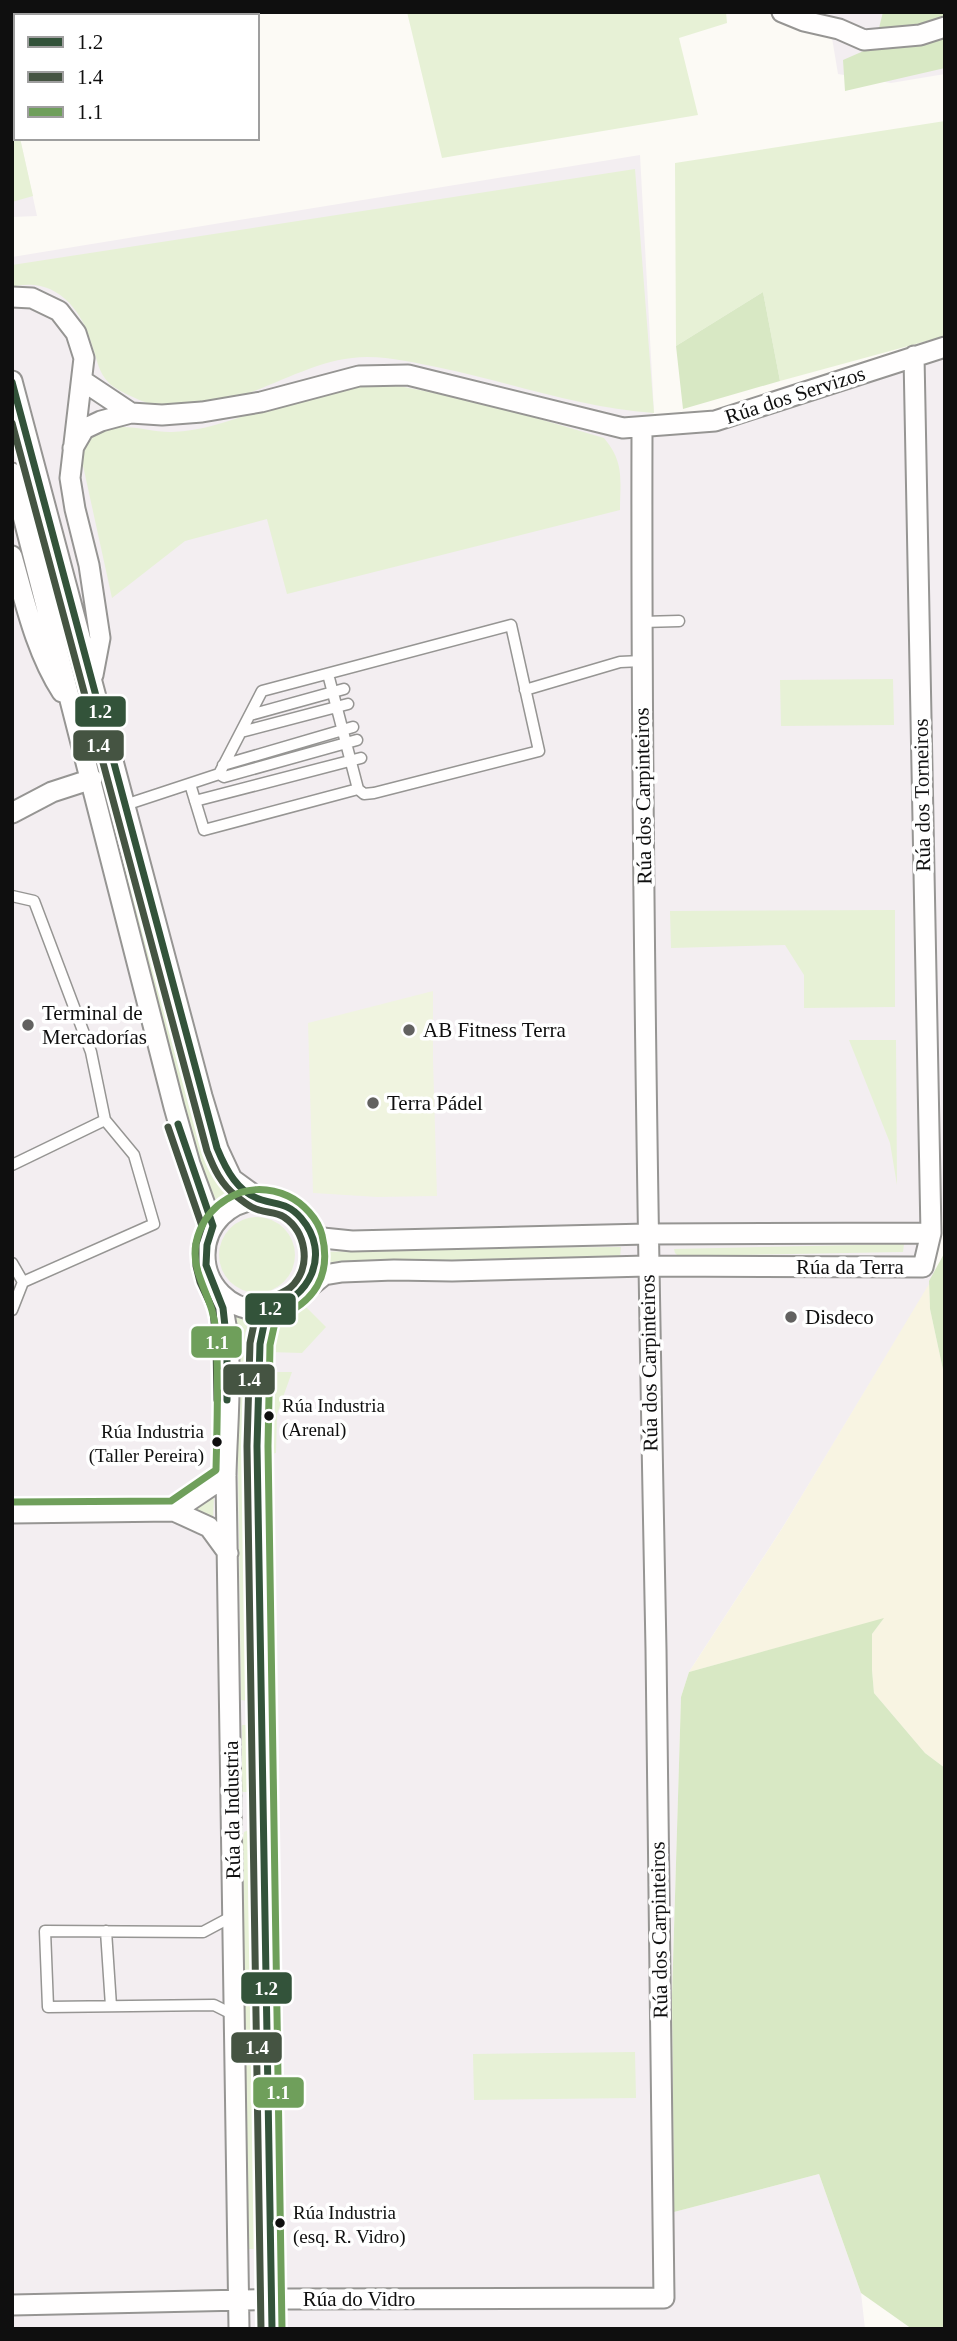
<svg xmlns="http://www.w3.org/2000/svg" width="957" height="2341" font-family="'Times New Roman',serif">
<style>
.industrial{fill:#f3eef1}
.farmland{fill:#f8f4e2}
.green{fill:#e7f1d6}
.forest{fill:#d8e8c4}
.pitch{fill:#f0f4e0}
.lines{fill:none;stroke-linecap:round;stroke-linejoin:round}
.lane-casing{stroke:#969593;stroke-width:13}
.street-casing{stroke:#969593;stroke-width:23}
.lane{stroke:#fffefe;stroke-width:10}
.street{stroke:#fffefe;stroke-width:19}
.bus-1-casing{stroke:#fff;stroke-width:12}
.bus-2-casing{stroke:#fff;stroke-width:12}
.bus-3-casing{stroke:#fff;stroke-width:12}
.bus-1{stroke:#33533a;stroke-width:7}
.bus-2{stroke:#455442;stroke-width:7}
.bus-3{stroke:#6f9f5b;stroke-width:7}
.poi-dot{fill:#626160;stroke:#fff;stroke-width:2.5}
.bus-dot{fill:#0f0f0f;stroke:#fff;stroke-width:2.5}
.labels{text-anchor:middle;stroke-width:7;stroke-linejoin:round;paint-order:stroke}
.bus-label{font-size:19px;fill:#0f0f0f;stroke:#fff;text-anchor:start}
.street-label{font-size:21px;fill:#0f0f0f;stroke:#fff}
.poi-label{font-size:21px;fill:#0f0f0f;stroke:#fff;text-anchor:start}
.line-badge{stroke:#fff;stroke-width:2.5}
.badge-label{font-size:19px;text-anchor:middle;font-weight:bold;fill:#fff}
</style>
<rect width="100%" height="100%" fill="#fcfaf5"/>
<path class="industrial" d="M807,12h138v62l-54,9 -53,-9 -9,-54z
M12,107l4,12v19h4l17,78 -25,1z
M640,155l14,257 -11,15 72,-6 230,-74v415h-2l2,436 -11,79 -151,250 -94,145 -8,25 -9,299 2,216 145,-38 42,119 4,36h-853v-2072z"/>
<path class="farmland" d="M929,1284l1,25 15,70v389l-20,-15 -51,-60 -2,-23v-36l11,-15 -194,53 94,-145z"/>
<path class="green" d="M407,12h319l1,11 -48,15 19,77 -256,43z
M12,107l4,12v19h4l13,58 -21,6z
M945,121v215l-165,45 -17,-89 -87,54 -1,-183z
M635,169l19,244c-73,-5 -142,-30 -213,-45 -25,-5 -49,-11 -74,-11 -43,0 -81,23 -121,37 -18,6 -39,8 -58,9 -12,1 -25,3 -37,1 -9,-2 -37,-15 -42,-21 -11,-11 -12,-24 -17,-38 -11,-38 -38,-69 -80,-58v-22z
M376,384l28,3 78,15 122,36c21,25 16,42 16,72l-333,84 -20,-75 -82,22 -73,57 -32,-146c4,-5 8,-12 14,-16 21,-18 54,-3 78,-4 37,-1 70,-16 104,-27 32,-10 67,-19 100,-21z
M893,679l1,46 -113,1 -1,-46z
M128,851l75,300 14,33 15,14 -14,7 -19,-44 -15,-51 -66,-257z
M895,910v97l-91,1v-33l-19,-30 -114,3 -1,-37z
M849,1040h47l1,145 -7,-42z
M219 1255a38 38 0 1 1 76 0a38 38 0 1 1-76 0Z
M904,1244l-1,8 -225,4 -3,-3 -1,-4z
M621,1247l-1,11 -280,3 -19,3 1,-12 124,-4z
M302,1303l24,24 -24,26 -33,-1c1,-27 11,-36 33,-49z
M236,1314l15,4 -6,15 4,368 -8,-1z
M271,1372h21l-15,42 -1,39 -5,1z
M214,1497l-1,23 -21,-10z
M242,1725h10l-1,67h-9z
M249,1830l3,6 5,413h-10l-4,-409 1,-8z
M635,2052l1,46 -162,2 -1,-46z"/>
<path class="forest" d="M883,12h62v10l-17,4 -49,2z
M945,38v30l-100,23 -2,-31 32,-14 55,-3z
M763,292l17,89 -97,28 -7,-63z
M945,1252v127l-15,-70 -1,-28z
M884,1618l-12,16v36l2,23 51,60 20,15v561h-33l-51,-36 -42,-119 -145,38 -2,-216 9,-299 8,-25z"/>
<path class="pitch" d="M433,991v69l4,136 -60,1 -64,-4 -5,-170z"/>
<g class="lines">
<g class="lane-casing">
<path id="lane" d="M642,622l37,-1
M328,674l30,115
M525,690l95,-28 22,-1
M250,715l94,-26
M241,732l107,-28
M223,765l130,-38
M219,774l5,3 133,-37
M195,801l166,-43
M125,805l94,-31 43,-83 249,-66 28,126 -165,42 -10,1 -6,-5 -154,41 -14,-46
M12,896l22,5 57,151 14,68 -93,45
M12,1263l11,19
M12,1310l11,-28 131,-58 -20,-69 -29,-35
M233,1916l-30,16 -158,-1 3,76 166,-2 20,10
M106,1931l5,75"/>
</g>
<g class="street-casing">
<path id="street" d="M782,12l22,9 35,8 25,11 56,-5 25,-8
M12,297l20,1 27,13 17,22 8,25 -14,120 5,31 14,56 11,73 -7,37
M12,381l190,715 16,53 14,30 29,21
M83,381l48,32
M73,448l11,-19 17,-8 30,-8 31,2 40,-3 59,-10 98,-26 49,-1 215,53 92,-7 230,-74
M12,473l162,634 16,57 23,62
M12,556c13,46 24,96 50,136
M12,813l40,-21 40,-13
M205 1255a55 55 0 1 1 110 0a55 55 0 1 1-110 0Z
M313,1237l39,4 295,-7 284,-1
M219,1292c17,58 8,125 7,184l13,853
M298,1296l26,-21 18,-3 52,-2 58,1 195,-5 276,1 8,-34 -17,-877
M267,1310l-7,34 -3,102 15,883
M174,1511l52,-35
M12,1513l162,-2 35,16 19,26
M12,2305l276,-6 376,-1c-3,-216 -4,-432 -8,-649 -8,-407 -15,-814 -14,-1221"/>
</g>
<use href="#lane" class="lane"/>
<use href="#street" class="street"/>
<g class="bus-1-casing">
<path id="bus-1" d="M12,382l205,766c9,22 21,45 45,52 16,5 26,3 39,18 31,36 9,81 -34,92l-7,34 -3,102 15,883
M178,1124l35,102 -6,19 -1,20 17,43 4,37v55"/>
</g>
<g class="bus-2-casing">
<path id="bus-2" d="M12,423l195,728c7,18 14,33 29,45 7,5 14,12 23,14 9,3 17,2 25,7 22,15 27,47 10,67 -10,12 -26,11 -36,21l-8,38 -3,103 14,883
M168,1127l34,99 -6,18v22l4,16 13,28 3,36 1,54"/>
</g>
<g class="bus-3-casing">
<path id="bus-3" d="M12,1502l159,-1 45,-31c1,-46 3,-92 0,-138 -2,-24 -11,-38 -18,-60 -9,-28 4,-58 29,-73 18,-12 41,-12 61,-3 15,7 30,23 34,39 10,41 -8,68 -46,83l-6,27 -2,101 14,883"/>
</g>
<use href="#bus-1" class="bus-1"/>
<use href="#bus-2" class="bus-2"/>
<use href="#bus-3" class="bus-3"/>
</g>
<g class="poi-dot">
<circle cx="28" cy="1025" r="7"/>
<circle cx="409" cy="1030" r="7"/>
<circle cx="373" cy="1103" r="7"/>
<circle cx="791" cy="1317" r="7"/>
</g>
<g class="bus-dot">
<circle cx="269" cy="1416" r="6"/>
<circle cx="217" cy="1442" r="6"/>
<circle cx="280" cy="2223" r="6"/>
</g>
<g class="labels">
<g class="bus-label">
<text x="282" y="1412">Rúa Industria<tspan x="282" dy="24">(Arenal)</tspan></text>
<text x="204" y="1438" text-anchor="end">Rúa Industria<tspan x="204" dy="24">(Taller Pereira)</tspan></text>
<text x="293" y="2219">Rúa Industria<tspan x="293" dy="24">(esq. R. Vidro)</tspan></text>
</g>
<g class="street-label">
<text transform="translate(795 395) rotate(-18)" y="7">Rúa dos Servizos</text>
<text transform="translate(922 795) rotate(-91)" y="7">Rúa dos Torneiros</text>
<text transform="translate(643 796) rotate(-91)" y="7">Rúa dos Carpinteiros</text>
<text x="850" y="1274">Rúa da Terra</text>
<text transform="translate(649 1363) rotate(-91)" y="7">Rúa dos Carpinteiros</text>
<text transform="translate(232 1810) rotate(-91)" y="7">Rúa da Industria</text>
<text transform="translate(659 1930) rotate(-91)" y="7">Rúa dos Carpinteiros</text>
<text x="359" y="2306">Rúa do Vidro</text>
</g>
<g class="poi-label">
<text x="42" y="1020">Terminal de<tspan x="42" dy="24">Mercadorías</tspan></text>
<text x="423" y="1037">AB Fitness Terra</text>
<text x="387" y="1110">Terra Pádel</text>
<text x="805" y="1324">Disdeco</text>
</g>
</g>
<g class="line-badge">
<rect x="74" y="695" width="53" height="33" rx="7" fill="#33533a"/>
<rect x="72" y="729" width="53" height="33" rx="7" fill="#455442"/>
<rect x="244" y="1292" width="53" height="34" rx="7" fill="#33533a"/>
<rect x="190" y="1325" width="53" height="34" rx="7" fill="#6f9f5b"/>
<rect x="222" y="1363" width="54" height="33" rx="7" fill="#455442"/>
<rect x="240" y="1971" width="53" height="34" rx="7" fill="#33533a"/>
<rect x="230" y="2031" width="53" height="33" rx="7" fill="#455442"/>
<rect x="252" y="2076" width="53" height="33" rx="7" fill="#6f9f5b"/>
</g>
<g class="badge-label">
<text x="100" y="718">1.2</text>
<text x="98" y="752">1.4</text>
<text x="270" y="1315">1.2</text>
<text x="217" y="1349">1.1</text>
<text x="249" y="1386">1.4</text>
<text x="266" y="1995">1.2</text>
<text x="257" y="2054">1.4</text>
<text x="278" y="2099">1.1</text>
</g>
<rect width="957" height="2341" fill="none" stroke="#0f0f0f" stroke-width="28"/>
<rect x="14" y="14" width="245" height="126" fill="#ffffff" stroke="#9f9f9f" stroke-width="2"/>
<rect x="28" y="37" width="35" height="10" fill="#33533a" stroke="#9f9f9f" stroke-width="2"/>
<text x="77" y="49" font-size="21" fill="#0f0f0f">1.2</text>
<rect x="28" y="72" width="35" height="10" fill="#455442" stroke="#9f9f9f" stroke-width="2"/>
<text x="77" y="84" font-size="21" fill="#0f0f0f">1.4</text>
<rect x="28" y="107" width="35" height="10" fill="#6f9f5b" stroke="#9f9f9f" stroke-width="2"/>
<text x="77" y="119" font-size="21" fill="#0f0f0f">1.1</text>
</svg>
